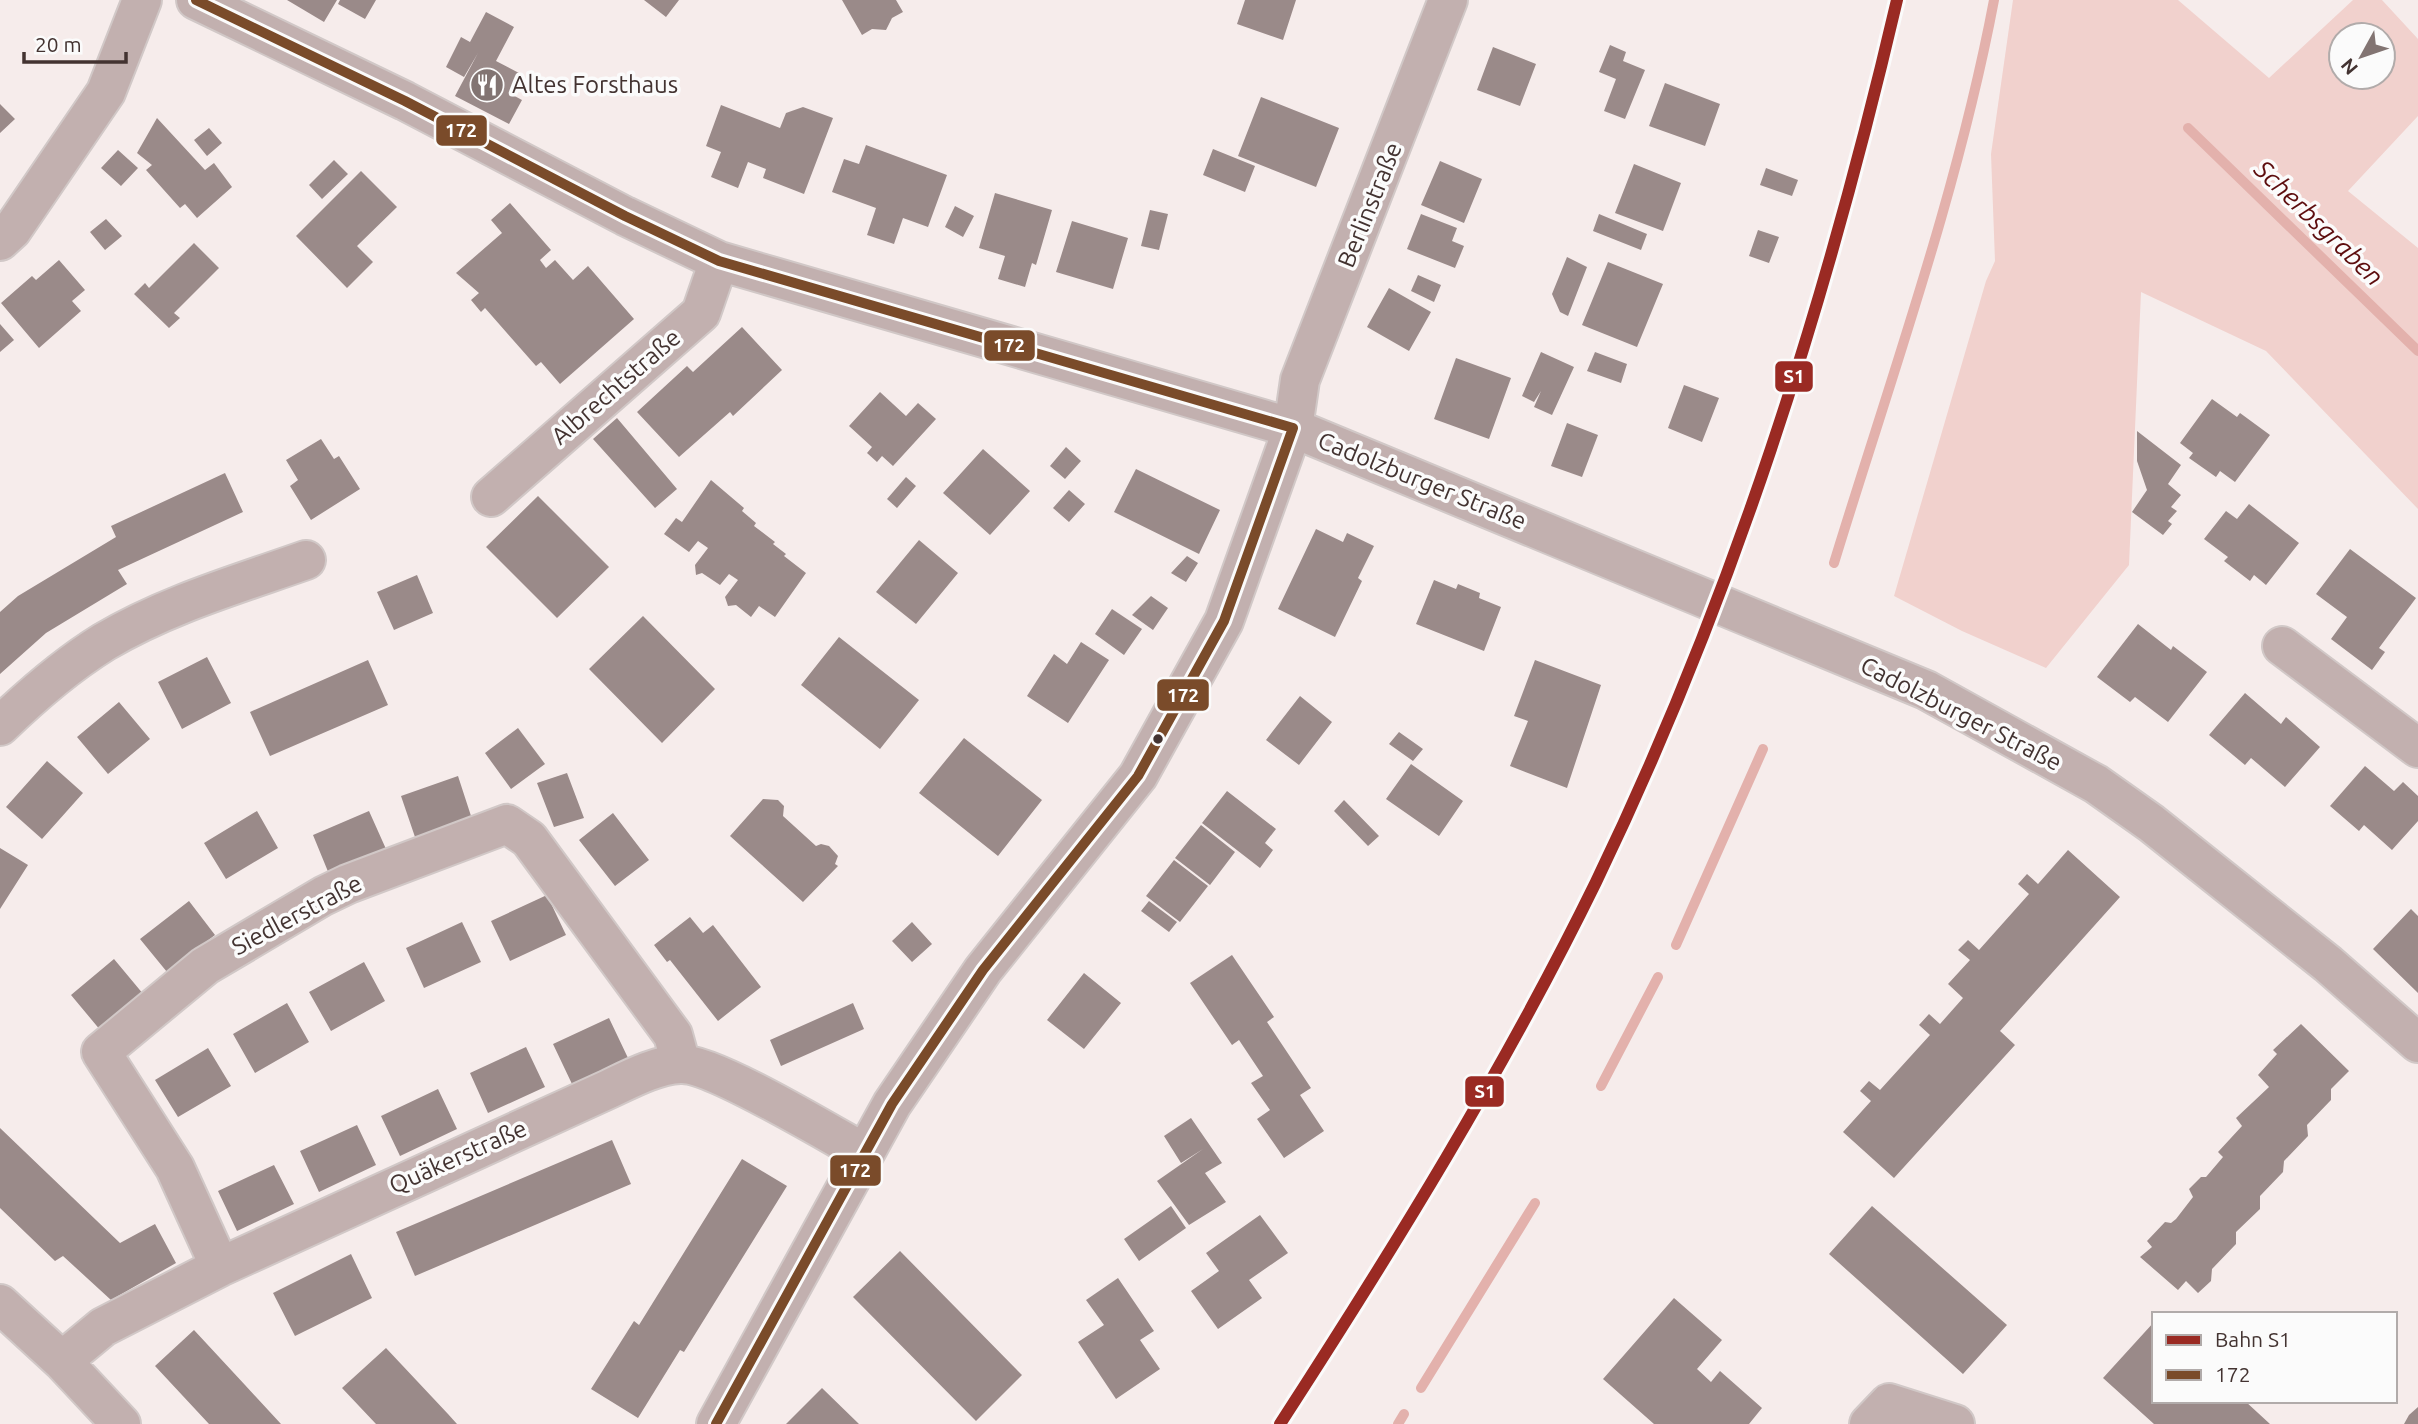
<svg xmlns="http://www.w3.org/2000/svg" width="2418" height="1424" font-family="Ubuntu,sans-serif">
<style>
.green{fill:#f1d1cd;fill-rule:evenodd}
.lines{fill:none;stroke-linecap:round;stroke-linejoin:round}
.stream{stroke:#e3b1ac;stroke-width:10}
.building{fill:#9a8a89}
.minor-casing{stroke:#d1c8c7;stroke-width:42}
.minor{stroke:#c2b0af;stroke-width:38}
.bus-1-casing{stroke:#fbfbfb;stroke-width:16}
.bus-1{stroke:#7a4b2a;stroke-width:10}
.rail-1-casing{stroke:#fbfbfb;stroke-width:18}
.rail-1{stroke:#9a2a23;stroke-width:12}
.bus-dot{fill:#433331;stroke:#fbfbfb;stroke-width:2.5}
.labels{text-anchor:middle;stroke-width:7;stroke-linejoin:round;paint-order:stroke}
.poi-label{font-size:24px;fill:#433331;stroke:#fbfbfb;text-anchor:start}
.street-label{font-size:24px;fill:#433331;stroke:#fbfbfb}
.water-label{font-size:26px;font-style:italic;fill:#5d0d0e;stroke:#fbfbfb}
.line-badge{stroke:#fbfbfb;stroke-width:2.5}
.badge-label{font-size:19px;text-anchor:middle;font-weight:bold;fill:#fff}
</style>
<rect width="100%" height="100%" fill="#f6eceb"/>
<path class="green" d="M2013,0h165l91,78 84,-78h29l36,39v77l-70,75 70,57v261l-152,-158 -125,-59 -12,273 -83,103 -84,-37 -68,-35 92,-315 9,-20 -4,-107zM2383,35v42h-42v-42z"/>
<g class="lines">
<path class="stream" d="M2188,128l230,223
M1834,563c57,-186 124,-372 160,-563
M1676,945l87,-196
M1601,1086l57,-109
M1421,1388l114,-185
M1398,1424l6,-10"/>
</g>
<path class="building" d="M287,0h50l-13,22z
M340,0h36l-11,19 -27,-15z
M644,0h35l-13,17z
M842,0h54l7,12 -11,6 -6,12 -14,-1 -10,6z
M1245,0h51l-13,40 -46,-16z
M486,12l28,15 -18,34 23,12 -10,20 13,7 -13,24 -54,-28 23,-43 -14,24 -18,-10 15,-30 9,5z
M1610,45l16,7 -3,9 22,9 -20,49 -21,-8 12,-32 -17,-7z
M1493,47l43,17 -16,42 -43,-16z
M1665,83l55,21 -15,42 -56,-20z
M1261,97l78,31 -23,59 -78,-31z
M0,104l15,15 -15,14z
M721,105l59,23 6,-15 17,-6 30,11 -29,76 -41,-16 3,-9 -18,-7 -10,26 -27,-11 10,-25 -15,-6z
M157,118l48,52 9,-7 18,24 -35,31 -12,-14 -5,4 -34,-38 6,-5 -15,-12z
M209,128l13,15 -15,13 -13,-16z
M866,145l81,30 -19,52 -25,-9 -9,26 -27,-9 9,-27 -44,-16 12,-33 15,5z
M1213,149l42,17 -10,26 -42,-17z
M118,150l20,18 -17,18 -20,-18z
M334,160l14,14 -26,25 -13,-14z
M1440,161l42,18 -18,44 -43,-18z
M1634,164l47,19 -18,48 -48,-18z
M1766,168l32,12 -6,16 -32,-11z
M361,171l36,36 -40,39 16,16 -26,26 -51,-52z
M995,193l57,17 -16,55 -4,-2 -7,24 -27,-8 7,-23 -26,-8z
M510,203l41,47 -11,10 6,8 9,-8 18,20 15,-14 46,53 -74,65 -19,-22 -5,4 -51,-58 -4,4 -10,-12 8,-7 -23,-20 46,-40 -11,-13z
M955,206l19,10 -11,21 -18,-10z
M1150,210l18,4 -9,36 -18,-4z
M1421,214l36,14 -5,13 12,5 -9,22 -48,-19z
M1599,214l48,20 -6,16 -48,-19z
M106,219l16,17 -17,14 -15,-18z
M1072,221l56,17 -15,51 -57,-17z
M1758,230l21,7 -10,26 -20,-7z
M194,243l25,25 -45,45 6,5 -11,10 -35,-34 11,-11 4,5z
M1567,257l20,10 -19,49 -8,-4 -8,-18z
M59,260l26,30 -13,11 9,10 -42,37 -38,-45 31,-27 4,4z
M1608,262l55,22 -26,63 -55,-22z
M1418,275l23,10 -7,17 -23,-11z
M1389,288l42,24 -22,39 -42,-24z
M0,324l14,16 -14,12z
M742,327l40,43 -49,46 -3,-4 -51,45 -42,-45 50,-46 6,6z
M1541,352l33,15 -22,48 -18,-8 7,-16 -7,11 -12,-6z
M1595,352l32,12 -6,19 -34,-12z
M1456,358l55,20 -22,61 -55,-20z
M1684,385l35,13 -17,44 -34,-14z
M880,392l26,24 12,-13 18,16 -43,47 -11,-10 -5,6 -10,-9 5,-6 -23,-21z
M2212,399l25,18 3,-4 30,22 -35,47 -15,-11 -4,6 -27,-19 4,-5 -13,-10z
M617,418l60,71 -22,19 -62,-69z
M1567,423l31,12 -16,42 -31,-11z
M2137,431l44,34 -13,19 13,11 -10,12 6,4 -9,10 4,3 -9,11 -31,-23 15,-22 -10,-29z
M321,439l13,20 5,-3 21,33 -49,31 -21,-34 8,-6 -12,-20z
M1066,447l15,14 -16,18 -15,-13z
M983,449l47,42 -40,44 -47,-42z
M1136,469l84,41 -21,44 -85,-42z
M225,473l18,39 -125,58 9,14 -81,49 -46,41v-62l18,-16 98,-59 -5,-11z
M906,477l10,9 -19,22 -10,-9z
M711,480l33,28 -2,3 14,12 -2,3 21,16 -2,2 13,10 -2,2 22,17 -31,44 -16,-11 -8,11 -15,-12 -8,1 -3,-9 13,-17 -9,-6 -9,11 -18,-12 -6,2 -1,-10 13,-17 -10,-7 -9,11 -25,-18 12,-16 6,4z
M1069,490l16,14 -16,18 -16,-14z
M538,496l71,71 -52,51 -71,-71z
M2249,504l50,39 -33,42 -12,-10 -4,6 -26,-20 4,-4 -24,-18 22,-28 11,8z
M1316,529l27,13 4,-9 27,13 -16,32 4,3 -27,56 -57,-28z
M919,540l39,33 -42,51 -40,-32z
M2350,549l66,49 -37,50 6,4 -13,18 -41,-31 16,-22 -31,-23z
M1187,556l11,7 -12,19 -15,-9z
M417,575l16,38 -39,17 -17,-38z
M1434,580l22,9 2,-5 22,9 -1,5 22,9 -17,44 -68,-27z
M1151,596l17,12 -15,22 -21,-15z
M1112,609l30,20 -18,26 -29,-21z
M643,616l72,73 -53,54 -73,-74z
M2138,624l33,26 2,-4 34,26 -39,50 -33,-25 -5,5 -33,-25z
M839,637l80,63 -39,49 -79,-64z
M1081,642l28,18 -41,63 -41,-27 27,-42 13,10z
M207,657l24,46 -49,26 -24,-47z
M368,660l20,45 -118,51 -20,-44z
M1535,660l66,25 -34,103 -57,-22 18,-45 -14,-5z
M2245,693l36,31 5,-7 34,30 -35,40 -34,-29 -6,7 -36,-30z
M1300,696l32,26 -33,43 -33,-25z
M119,702l31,37 -42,35 -31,-37z
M518,728l27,36 -34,25 -26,-36z
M1399,732l24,17 -10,12 -24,-17z
M964,738l78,62 -44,56 -79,-63z
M47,761l36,32 -41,46 -36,-32z
M1411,764l52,37 -24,35 -53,-37z
M2365,766l29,25 9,-9 15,14v25l-26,29 -28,-25 -5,6 -29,-25z
M567,773l17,45 -30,9 -17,-44z
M458,776l14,43 -57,18 -14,-41z
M1227,791l49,38 -11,14 8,7 -13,18 -58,-45z
M763,799l15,1 6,6 -1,10 33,30 5,-2 8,2 9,10 -3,8 3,2 -35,36 -73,-66z
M1344,800l35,36 -11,10 -34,-35z
M257,811l21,37 -52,31 -22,-36z
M369,811l17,38 -57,25 -16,-39z
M613,813l36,47 -34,26 -36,-46z
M1201,825l34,27 -25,33 -35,-27z
M0,848l28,17 -28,44z
M2068,850l52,47 -120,134 15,14 -121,133 -51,-46 28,-31 -11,-10 9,-10 11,9 50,-55 -11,-10 10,-11 11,10 23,-26 -15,-14 22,-24 -12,-10 10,-10 11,10 50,-56 -11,-10 9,-10 11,10z
M1174,860l34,26 -28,36 -34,-26z
M547,895l19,40 -56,26 -19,-40z
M189,901l26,34 -48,37 -27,-33z
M1149,901l28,21 -8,10 -28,-21z
M2411,909l7,7v77l-45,-44z
M690,917l13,16 10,-8 48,62 -43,34 -48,-61 -3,2 -13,-17z
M462,922l19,40 -57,26 -18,-40z
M912,922l20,22 -20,18 -20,-21z
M1232,955l42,62 -7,5 44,66 -11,7 24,36 -40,27 -27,-39 13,-9 -19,-27 12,-7 -24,-36 -7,5 -42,-62z
M114,959l30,36 -43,36 -30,-36z
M364,962l21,39 -54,30 -22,-39z
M1084,973l37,30 -37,46 -37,-29z
M287,1003l22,39 -54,31 -22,-39z
M853,1003l11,26 -83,37 -11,-26z
M609,1018l19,40 -56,26 -19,-40z
M2301,1024l48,47 -18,18v11l-24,25 1,11 -24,25 -1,11 -23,24v13l-24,23v12l-24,25 -1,12 -13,12 -12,-12 -8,9 -38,-33 12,-10 -5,-6 18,-19 6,1 5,-4 17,-22 -4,-8 12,-12h5l17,-20 -5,-5 24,-26 -6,-8 33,-31 -11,-12 19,-21 -4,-4z
M526,1047l19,40 -57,26 -18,-40z
M208,1048l23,38 -53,31 -23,-37z
M438,1089l19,40 -57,27 -19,-40z
M1191,1118l31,45 -17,10 21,29 -37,23 -32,-44 46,-32 -22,14 -17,-27z
M357,1125l19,40 -57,27 -19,-41z
M0,1128l120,115 35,-19 21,39 -65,37 -48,-44 -8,5 -55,-53z
M612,1140l19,44 -216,92 -19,-44z
M742,1159l45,27 -103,166 -4,-2 -42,68 -47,-29 43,-68 5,4z
M274,1165l20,39 -57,27 -19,-40z
M1171,1206l15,22 -47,33 -15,-22z
M1872,1206l135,119 -44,49 -134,-120z
M1260,1215l28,38 -39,27 13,18 -44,31 -27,-38 28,-20 -13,-18z
M900,1251l122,124 -46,46 -123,-124z
M351,1254l21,44 -77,38 -22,-43z
M1118,1278l36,53 -14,9 20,29 -44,30 -38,-57 26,-17 -18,-25z
M1674,1298l48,42 -25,29 14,13 9,-11 42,37 -13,16h-95l-51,-45z
M2154,1322v79h91l25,23h-116l-51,-46z
M194,1330l51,55 36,39h-72l-54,-58z
M386,1348l62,66 9,10h-81l-34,-36z
M822,1388l37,36h-73z
M2418,1407v17h-14l5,-9z"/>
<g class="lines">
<g class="minor-casing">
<path id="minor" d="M196,0l209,101 220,115 94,45 574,167 633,262 170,94 55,39 177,141 90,79
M0,241l12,-11 94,-138 36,-92
M491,497l210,-184 18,-52
M2282,646l136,102
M0,726c31,-30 67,-61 104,-84 62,-37 134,-58 202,-82
M220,1267l-45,-99 -74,-116 104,-86 118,-70 25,-12 159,-60 22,15 144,196 8,29
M0,1304l62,57 59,63
M62,1361l41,-34 117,-60 389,-178c21,-10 47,-24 71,-25 31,-2 150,70 184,89
M716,1424l176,-320 91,-134 155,-194 86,-155 69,-193 7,-48 148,-380
M1869,1424l20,-21 66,21"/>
</g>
<use href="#minor" class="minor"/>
<g class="bus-1-casing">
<path id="bus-1" d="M196,0l209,101 220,115 94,45 574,167
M716,1424l176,-320 91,-134 155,-194 86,-155 69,-193"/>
</g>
<use href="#bus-1" class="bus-1"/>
<g class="rail-1-casing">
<path id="rail-1" d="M1280,1424c114,-176 224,-354 316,-542 136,-282 230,-578 301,-882"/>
</g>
<use href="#rail-1" class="rail-1"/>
</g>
<defs>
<g id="restaurant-disc" transform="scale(1.75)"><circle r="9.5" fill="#827472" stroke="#fbfbfb"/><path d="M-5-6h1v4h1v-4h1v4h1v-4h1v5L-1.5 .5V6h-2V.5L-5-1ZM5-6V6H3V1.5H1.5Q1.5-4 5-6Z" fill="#fff"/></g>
</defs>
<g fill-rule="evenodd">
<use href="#restaurant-disc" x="487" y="85"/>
</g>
<circle class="bus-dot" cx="1158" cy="739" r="6"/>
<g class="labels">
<g class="poi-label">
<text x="512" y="93">Altes Forsthaus</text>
</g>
<g class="street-label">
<text transform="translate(1370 205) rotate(-68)" y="8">Berlinstraße</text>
<text transform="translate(616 387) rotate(-41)" y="8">Albrechtstraße</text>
<text transform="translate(1422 481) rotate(22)" y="8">Cadolzburger Straße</text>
<text transform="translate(1961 714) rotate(27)" y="8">Cadolzburger Straße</text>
<text transform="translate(297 915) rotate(-28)" y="8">Siedlerstraße</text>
<text transform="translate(458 1157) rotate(-24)" y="8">Quäkerstraße</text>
</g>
<g class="water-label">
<text transform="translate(2319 223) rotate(44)" y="9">Scherbsgraben</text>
</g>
</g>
<g class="line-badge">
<rect x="435" y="114" width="53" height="33" rx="7" fill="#7a4b2a"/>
<rect x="983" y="329" width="53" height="33" rx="7" fill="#7a4b2a"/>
<rect x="1774" y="360" width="40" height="33" rx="7" fill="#9a2a23"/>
<rect x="1156" y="678" width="54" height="34" rx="7" fill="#7a4b2a"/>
<rect x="1464" y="1075" width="41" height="33" rx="7" fill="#9a2a23"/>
<rect x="829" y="1154" width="53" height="33" rx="7" fill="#7a4b2a"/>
</g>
<g class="badge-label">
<text x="461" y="137">172</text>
<text x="1009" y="352">172</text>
<text x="1794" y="383">S1</text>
<text x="1183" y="702">172</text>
<text x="1485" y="1098">S1</text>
<text x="855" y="1177">172</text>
</g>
<rect x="2152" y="1312" width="245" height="91" fill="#fbfbfb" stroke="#b1abaa" stroke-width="2"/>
<rect x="2166" y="1335" width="35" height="10" fill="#9a2a23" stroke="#b1abaa" stroke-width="2"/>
<text x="2215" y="1347" font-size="21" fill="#433331">Bahn S1</text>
<rect x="2166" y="1370" width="35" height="10" fill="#7a4b2a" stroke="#b1abaa" stroke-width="2"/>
<text x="2215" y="1382" font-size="21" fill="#433331">172</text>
<g transform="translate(2362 56) rotate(230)"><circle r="33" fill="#fbfbfb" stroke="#b1abaa" stroke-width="2"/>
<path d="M0-5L12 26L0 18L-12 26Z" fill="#827472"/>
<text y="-10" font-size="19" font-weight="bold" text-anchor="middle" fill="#433331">N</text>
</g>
<path d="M24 52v10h102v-10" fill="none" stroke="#433331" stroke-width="3.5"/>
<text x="35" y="52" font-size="21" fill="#433331" stroke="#fbfbfb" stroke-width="5" paint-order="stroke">20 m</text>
</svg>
